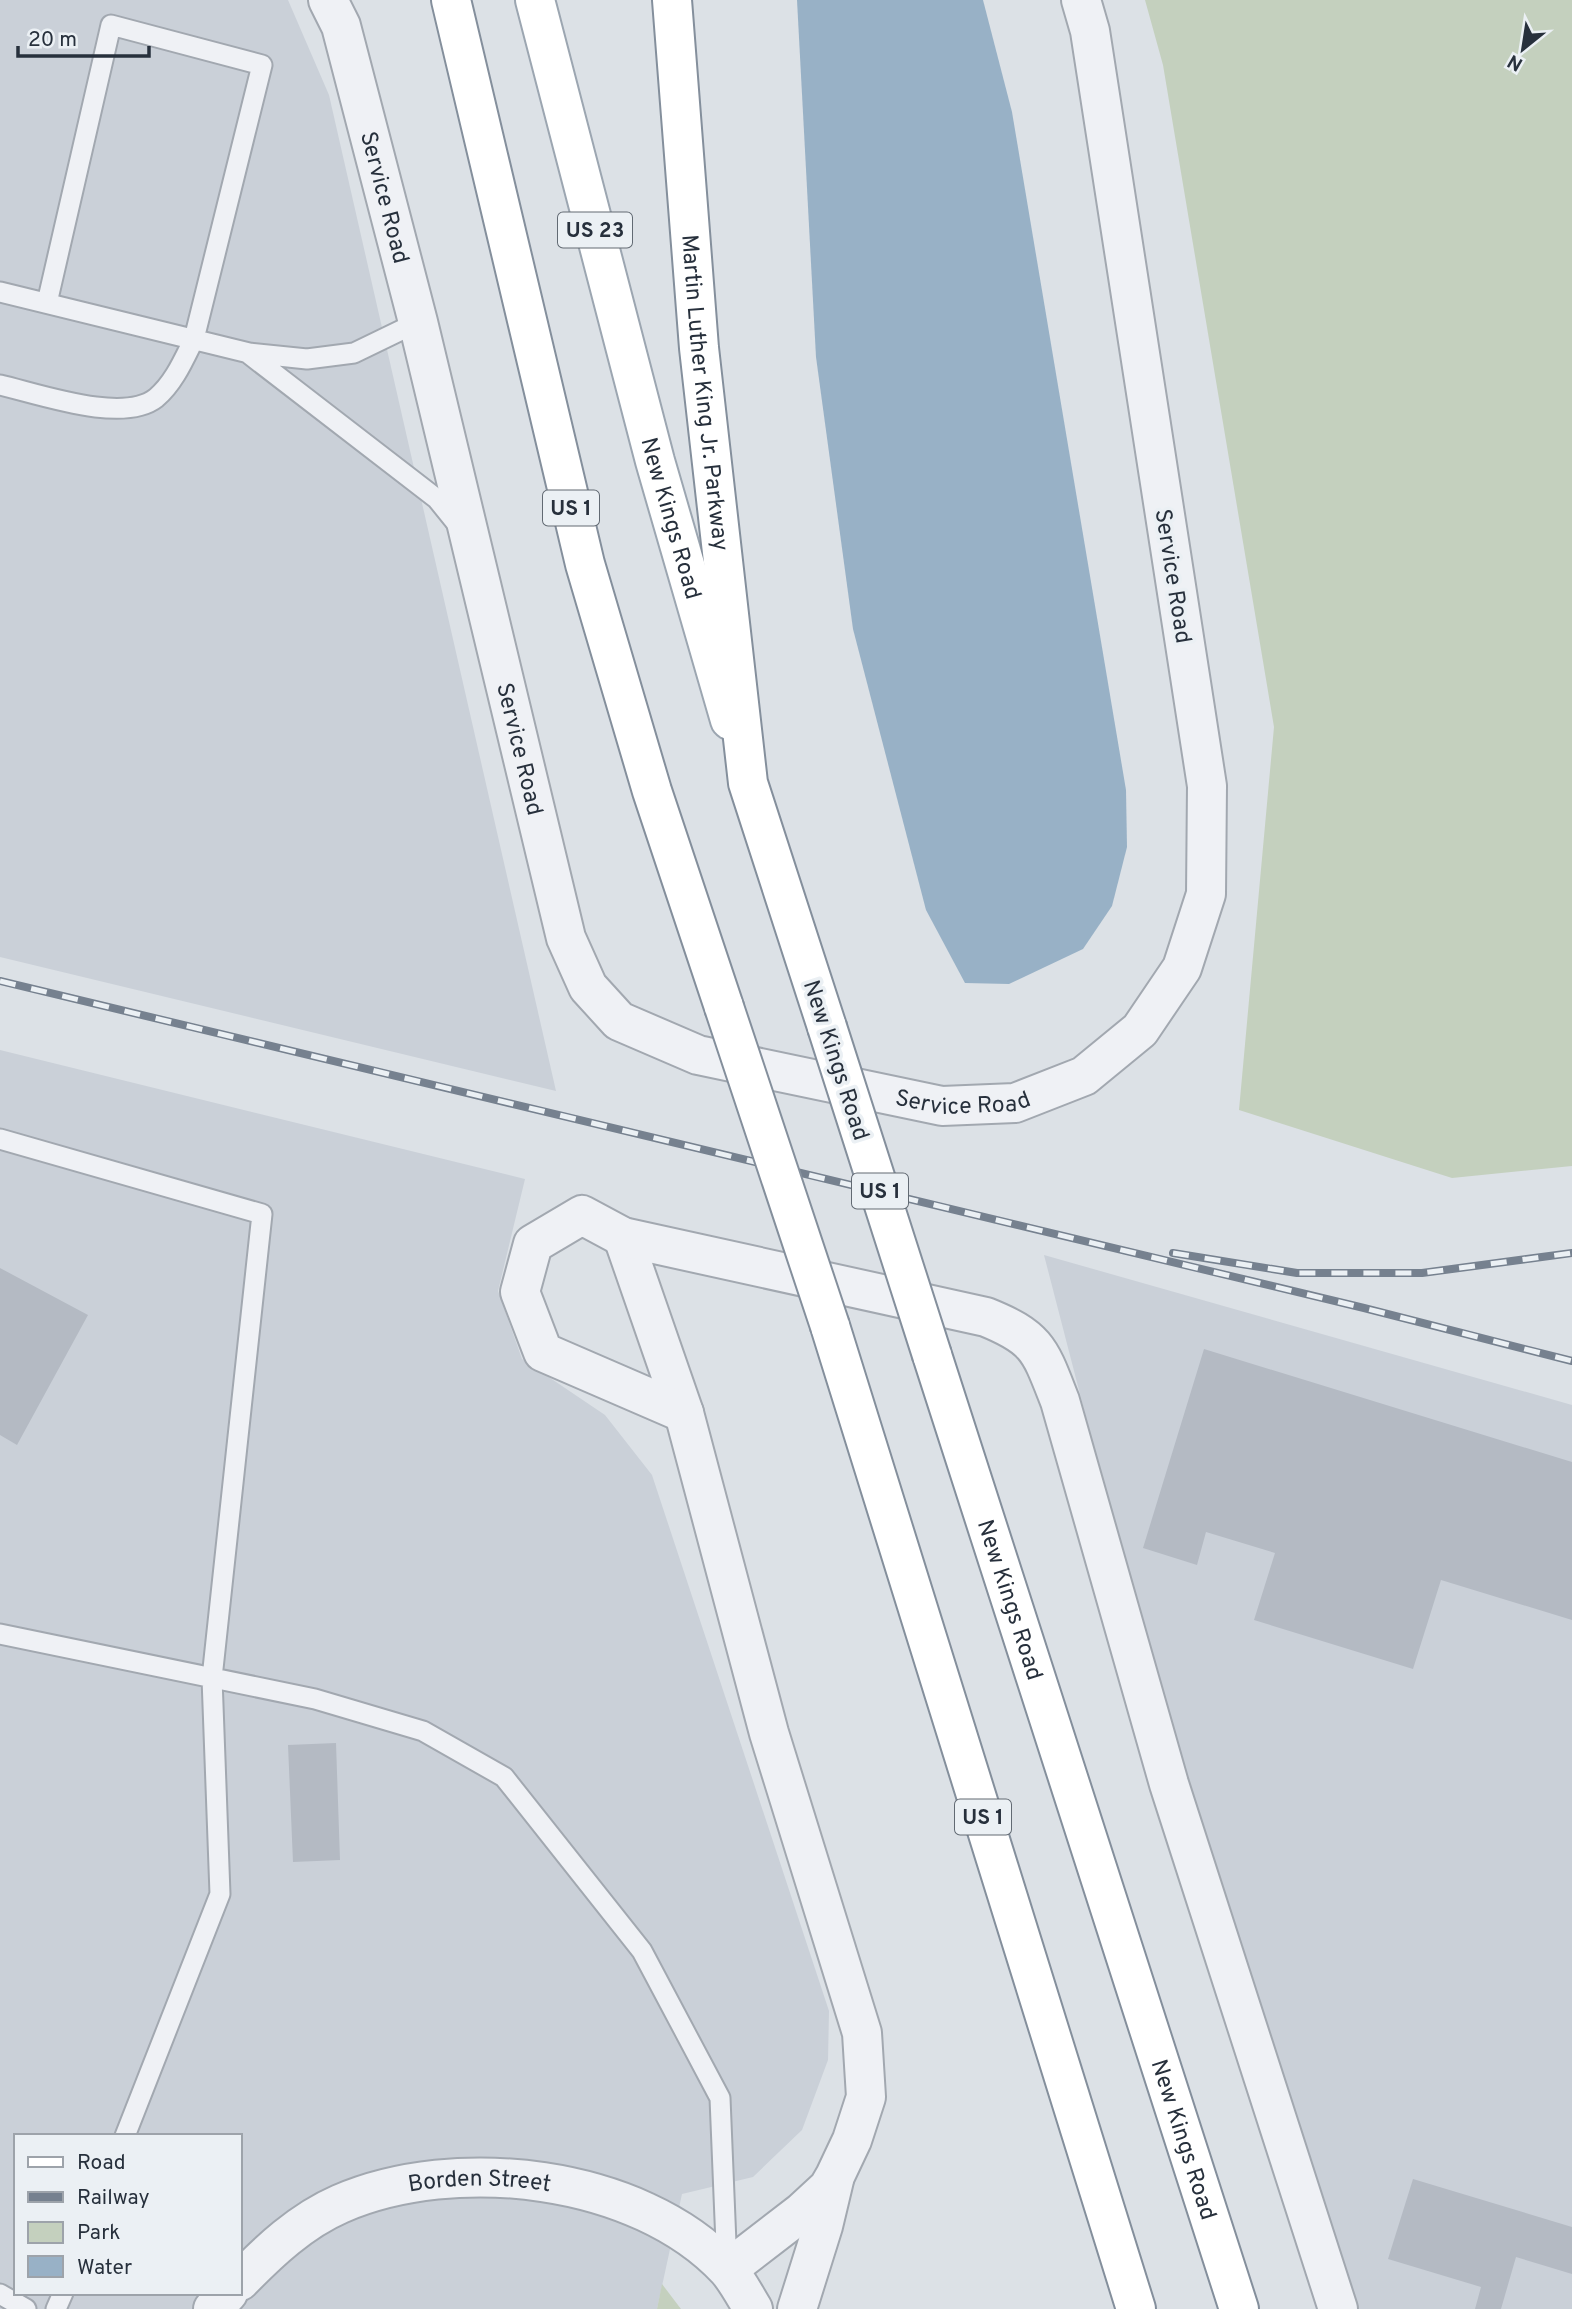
<svg xmlns="http://www.w3.org/2000/svg" width="1572" height="2309" font-family="Overpass,sans-serif">
<style>
.built{fill:#cad0d8;fill-rule:evenodd}
.green{fill:#c4d0be}
.water{fill:#98b1c6}
.building{fill:#b4bac3}
.lines{fill:none;stroke-linecap:round;stroke-linejoin:round}
.service-casing{stroke:#a2a8b0;stroke-width:23}
.minor-casing{stroke:#a2a8b0;stroke-width:42}
.primary-casing{stroke:#9ca6b1;stroke-width:42}
.trunk-casing{stroke:#848f9c;stroke-width:42}
.service{stroke:#eff1f5;stroke-width:19}
.minor{stroke:#eff1f5;stroke-width:38}
.primary{stroke:#fff;stroke-width:38}
.trunk{stroke:#fff;stroke-width:38}
.rail-casing{stroke:#76818f;stroke-width:8}
.rail{stroke:#ebf0f4;stroke-width:5;stroke-dasharray:16;stroke-linecap:butt}
.trunk-bridge-casing{stroke:#848f9c;stroke-width:42;stroke-linecap:butt}
.trunk-bridge{stroke:#fff;stroke-width:38}
.labels{text-anchor:middle;stroke-width:7;stroke-linejoin:round;paint-order:stroke}
.shield{fill:#ebf0f4;stroke:#626a73;stroke-width:2}
.shield-label{font-size:21px;font-weight:bold;fill:#27303c}
.street-label{font-size:23px;fill:#27303c;stroke:#ebf0f4}
</style>
<rect width="100%" height="100%" fill="#dce1e6"/>
<path class="built" d="M0,0h288l41,95 227,996 -556,-134z
M0,1050l525,129 -27,112 24,68 83,56 47,60 177,536 -1,49 -26,70 -49,47 -71,17 -25,115h-657zM16,2136h224v157h-224z
M1044,1255l528,150v904h-216l-181,-548z"/>
<path class="green" d="M1145,0h427v1166l-120,12 -213,-68 35,-383 -111,-662z
M662,2284l19,25h-24z"/>
<path class="water" d="M797,0h186l29,112 114,678 1,57 -15,59 -29,43 -74,35 -44,-1 -39,-73 -73,-281 -37,-272z"/>
<path class="building" d="M0,1268l88,47 -71,130 -17,-10z
M1204,1349l368,113v158l-131,-40 -28,89 -159,-49 21,-67 -69,-21 -9,33 -54,-17z
M336,1743l4,117 -47,2 -5,-117z
M1413,2179l159,48v47l-56,-17 -15,52h-26l6,-22 -93,-28z"/>
<g class="lines">
<g class="service-casing">
<path id="service" d="M0,292l249,61 58,6 47,-6 64,-31
M249,354l188,145 21,26
M0,385c39,9 123,39 156,13 18,-15 28,-39 38,-59l68,-274 -151,-40 -64,278
M0,1139l262,75 -50,464 8,216 -95,242
M0,1634l315,65 108,32 81,46 138,174 78,147 7,170
M0,2294l26,15
M56,2309l7,-16"/>
</g>
<g class="minor-casing">
<g id="minor">
<path id="s1" d="M328,0l13,26 77,296 148,616 22,49 31,34 79,34 244,51 73,-3 69,-27 56,-46 42,-62 24,-74 1,-108 -117,-755 -9,-31"/>
<path d="M623,1237l61,176 85,320 93,300 4,64 -14,43 -17,36 -7,12 -26,24 -74,57"/>
<path d="M684,1413l-141,-61 -23,-60 13,-48 49,-29 41,22 363,80c52,21 54,33 74,84l109,383 169,525"/>
<path id="s2" d="M240,2281c29,-30 61,-60 100,-77 115,-50 298,-30 387,65 10,11 18,27 26,40"/>
<path d="M213,2309l15,-16"/>
<path d="M797,2309l26,-83 11,-46"/>
</g>
</g>
<g class="primary-casing">
<g id="primary">
<path id="s3" d="M535,0l120,461 75,259"/>
</g>
</g>
<g class="trunk-casing">
<g id="trunk">
<path d="M451,0l134,564 67,227 72,216"/>
<path id="s4" d="M672,0l27,348 49,435 79,244"/>
<path d="M830,1326l306,983"/>
<path id="s5" d="M932,1355l307,954"/>
</g>
</g>
<use href="#service" class="service"/>
<use href="#minor" class="minor"/>
<use href="#primary" class="primary"/>
<use href="#trunk" class="trunk"/>
<g class="rail-casing">
<path id="rail" d="M0,981l1364,327 208,53
M1173,1253l124,20h125l150,-20"/>
</g>
<use href="#rail" class="rail"/>
<g class="trunk-bridge-casing">
<path id="trunk-bridge" d="M724,1007l106,319
M827,1027l105,328"/>
</g>
<use href="#trunk-bridge" class="trunk-bridge"/>
</g>
<g class="labels">
<g class="shield">
<rect x="558" y="212.5" width="74" height="35" rx="5"/>
<rect x="543" y="490.5" width="56" height="35" rx="5"/>
<rect x="852" y="1173.5" width="56" height="35" rx="5"/>
<rect x="955" y="1799.5" width="56" height="35" rx="5"/>
</g>
<g class="shield-label">
<text x="595" y="237">US 23</text>
<text x="571" y="515">US 1</text>
<text x="880" y="1198">US 1</text>
<text x="983" y="1824">US 1</text>
</g>
<g class="street-label">
<text dy="8" stroke="none"><textPath href="#s1" startOffset="206">Service Road</textPath></text>
<text dy="8" stroke="none"><textPath href="#s4" startOffset="394">Martin Luther King Jr. Parkway</textPath></text>
<text dy="8" stroke="none"><textPath href="#s3" startOffset="536">New Kings Road</textPath></text>
<text transform="translate(1174 576) rotate(81)" y="8">Service Road</text>
<text dy="8" stroke="none"><textPath href="#s1" startOffset="774">Service Road</textPath></text>
<text transform="translate(837 1060) rotate(72)" y="8">New Kings Road</text>
<text dy="8" stroke="none"><textPath href="#s1" startOffset="1424">Service Road</textPath></text>
<text dy="8" stroke="none"><textPath href="#s5" startOffset="257">New Kings Road</textPath></text>
<text dy="8" stroke="none"><textPath href="#s5" startOffset="824">New Kings Road</textPath></text>
<text dy="8" stroke="none"><textPath href="#s2" startOffset="270">Borden Street</textPath></text>
</g>
</g>
<rect x="14" y="2134" width="228" height="161" fill="#ebf0f4" stroke="#9da3aa" stroke-width="2"/>
<rect x="28" y="2157" width="35" height="10" fill="#ffffff" stroke="#9da3aa" stroke-width="2"/>
<text x="77" y="2169" font-size="21" fill="#27303c">Road</text>
<rect x="28" y="2192" width="35" height="10" fill="#76818f" stroke="#9da3aa" stroke-width="2"/>
<text x="77" y="2204" font-size="21" fill="#27303c">Railway</text>
<rect x="28" y="2222" width="35" height="21" fill="#c4d0be" stroke="#9da3aa" stroke-width="2"/>
<text x="77" y="2239" font-size="21" fill="#27303c">Park</text>
<rect x="28" y="2256" width="35" height="21" fill="#98b1c6" stroke="#9da3aa" stroke-width="2"/>
<text x="77" y="2274" font-size="21" fill="#27303c">Water</text>
<g transform="translate(1523 49) rotate(210)" stroke="#ebf0f4" stroke-width="5" paint-order="stroke">
<path d="M0-5L12 26L0 18L-12 26Z" fill="#27303c"/>
<text y="-10" font-size="19" font-weight="bold" text-anchor="middle" fill="#27303c">N</text>
</g>
<path d="M18 46v10h131v-10" fill="none" stroke="#27303c" stroke-width="3.5"/>
<text x="28" y="46" font-size="21" fill="#27303c" stroke="#ebf0f4" stroke-width="5" paint-order="stroke">20 m</text>
</svg>
